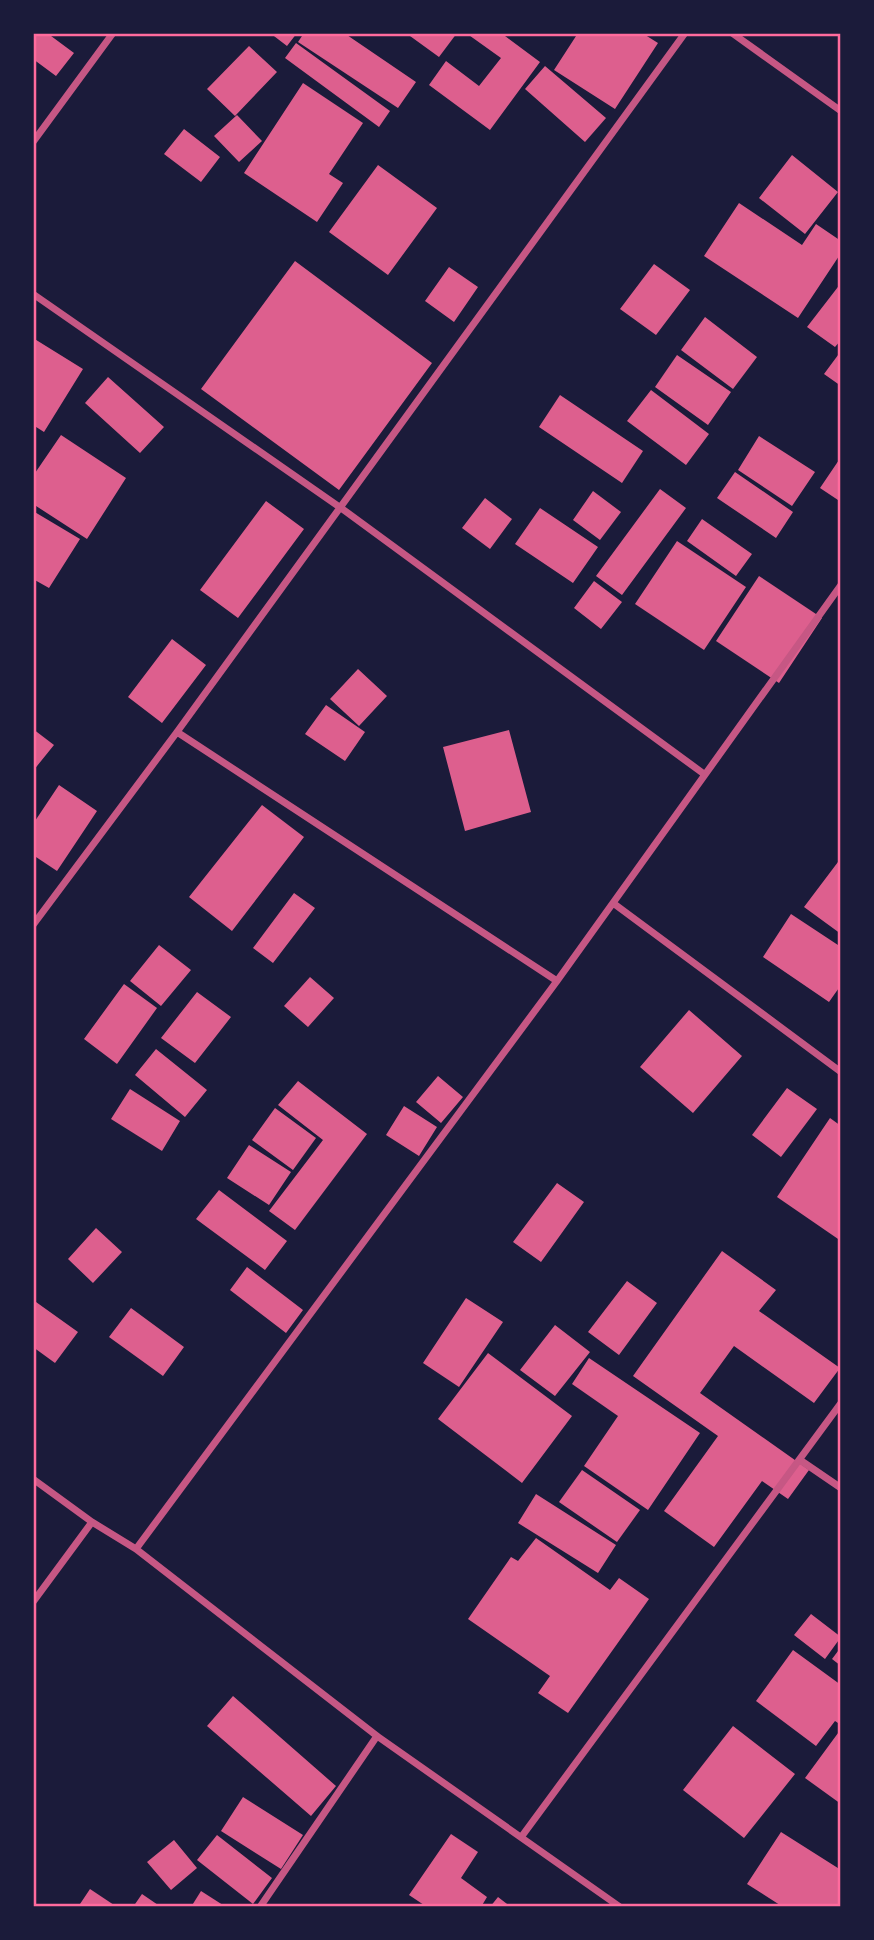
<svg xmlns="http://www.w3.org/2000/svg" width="874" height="1940" font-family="Signika,sans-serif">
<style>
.building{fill:#dd5f8e}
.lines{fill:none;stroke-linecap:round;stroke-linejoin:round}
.minor{stroke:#c65784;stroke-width:7}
.neatline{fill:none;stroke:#ff6b9d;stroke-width:2.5}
</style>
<rect width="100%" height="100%" fill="#1b1b3a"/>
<path class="building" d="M33,33h14l27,20 -18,23 -23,-17z
M270,33h27l-10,13z
M304,33h40l72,49 -18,26 -100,-66z
M412,33h45l-18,24 -29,-21z
M466,33h35l39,29 -50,68 -61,-45 17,-24 33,25 22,-28z
M578,33h64l16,10 -43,66 -61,-39z
M296,43l94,68 -11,16 -94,-69z
M249,46l28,26 -42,44 -28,-27z
M545,66l61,52 -21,24 -60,-53z
M303,83l60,40 -34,51 14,9 -26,39 -73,-49z
M237,115l25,26 -23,21 -25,-26z
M184,129l36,28 -19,25 -37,-28z
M792,155l46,37 -33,42 -46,-36z
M378,165l59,43 -49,67 -59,-43z
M739,203l63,42 14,-21 25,17v12l-43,65 -94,-62z
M295,261l137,102 -93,127 -138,-101z
M654,264l36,26 -34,45 -36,-26z
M449,267l29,20 -24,35 -29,-21z
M841,283v57l-6,7 -28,-20z
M705,317l52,40 -24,32 -52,-39z
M33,338l50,31 -39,63 -11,-7z
M841,351v35l-17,-12z
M677,355l54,37 -23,33 -53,-38z
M108,377l56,50 -24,26 -55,-50z
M651,390l58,44 -23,31 -59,-44z
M560,395l83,56 -21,32 -83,-56z
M61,435l65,43 -39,61 -54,-35v-28z
M759,436l56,36 -23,34 -54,-36z
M841,457v45l-21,-14z
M735,472l58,40 -17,26 -59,-40z
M660,489l26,19 -64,87 -26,-19z
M593,491l28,21 -21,28 -27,-20z
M485,498l27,21 -22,30 -28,-21z
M266,501l38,28 -66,89 -38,-28z
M540,508l58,39 -25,36 -58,-39z
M33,511l47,28 -31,49 -16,-9z
M702,519l50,35 -16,22 -49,-35z
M677,541l69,46 -42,63 -69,-46z
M759,576l63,42 -43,65 -63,-42z
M594,581l28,21 -21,27 -27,-21z
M172,639l34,26 -44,58 -34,-26z
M358,669l29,27 -28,30 -29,-27z
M326,705l39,27 -20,29 -40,-27z
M33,729l21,16 -21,26z
M509,730l22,82 -66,19 -22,-84z
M59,785l38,26 -40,60 -24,-16v-31z
M262,805l42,32 -72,94 -43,-34z
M841,858v76l-37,-27z
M294,893l21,15 -42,55 -20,-15z
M791,914l50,33v38l-12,17 -66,-45z
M159,945l32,25 -30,36 -31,-25z
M310,977l24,21 -26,29 -24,-21z
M124,984l33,24 -40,56 -33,-25z
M197,992l34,25 -36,46 -34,-25z
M689,1010l53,46 -49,57 -53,-46z
M156,1049l51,41 -22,27 -50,-42z
M438,1076l25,21 -22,26 -25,-21z
M298,1081l69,53 -72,96 -26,-19 54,-71 -45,-35z
M787,1088l30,21 -36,48 -29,-22z
M130,1089l50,32 -18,30 -51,-32z
M404,1106l33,21 -18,29 -33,-21z
M275,1108l41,30 -23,32 -41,-30z
M830,1118l11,8v115l-64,-44z
M249,1145l42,27 -22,33 -42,-27z
M557,1183l27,19 -43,60 -28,-20z
M219,1190l68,51 -22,29 -69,-51z
M96,1228l26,24 -29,31 -25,-24z
M722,1251l54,39 -17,21 81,57 -26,35 -80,-57 -34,47 109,77 -21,29 -26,-18 -48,66 -50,-36 54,-75 -85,-60z
M247,1267l56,43 -17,23 -56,-43z
M627,1281l30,22 -38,52 -31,-23z
M466,1298l37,24 -44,65 -36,-24z
M36,1302l42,30 -23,31 -22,-16z
M131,1308l53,39 -21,29 -54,-39z
M555,1325l35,27 -35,44 -35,-26z
M488,1353l84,63 -50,67 -84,-64z
M589,1358l111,75 -52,77 -64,-44 34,-50 -46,-32z
M582,1470l58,40 -23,32 -58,-40z
M536,1494l80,51 -18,28 -80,-50z
M536,1538l74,52 9,-12 30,21 -81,114 -30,-20 12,-17 -82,-57 43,-62 7,4z
M811,1614l30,23 -16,22 -31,-24z
M841,1647v19l-9,-7z
M793,1650l48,35v40l-6,-4 -19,25 -60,-45z
M233,1696l103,90 -25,30 -104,-90z
M733,1726l62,48 -51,64 -61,-48z
M841,1729v75l-36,-26z
M243,1797l60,38 -22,34 -60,-38z
M781,1832l60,38v37h-58l-36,-23z
M451,1834l27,18 -17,26 26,19 -6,10h-54l-18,-12z
M217,1835l55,43 -19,26 -56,-44z
M174,1840l23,28 -26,22 -24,-28z
M90,1889l27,18h-39z
M201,1891l25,16h-35z
M142,1894l19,13h-28z
M498,1897l13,10h-21z"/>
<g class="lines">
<path class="minor" d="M732,33l109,78
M33,142l80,-109
M33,294l308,214 363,266
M177,732l380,249
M613,903l228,169
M33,925l144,-193 508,-699
M800,1460l41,28
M33,1479l59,43 44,27 241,187 243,171
M136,1549l421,-568 284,-396
M33,1602l59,-80
M522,1836l319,-433
M260,1907l117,-171"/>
</g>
<rect width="874" height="1940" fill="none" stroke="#1b1b3a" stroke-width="70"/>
<rect x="35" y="35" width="804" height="1870" class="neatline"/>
</svg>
